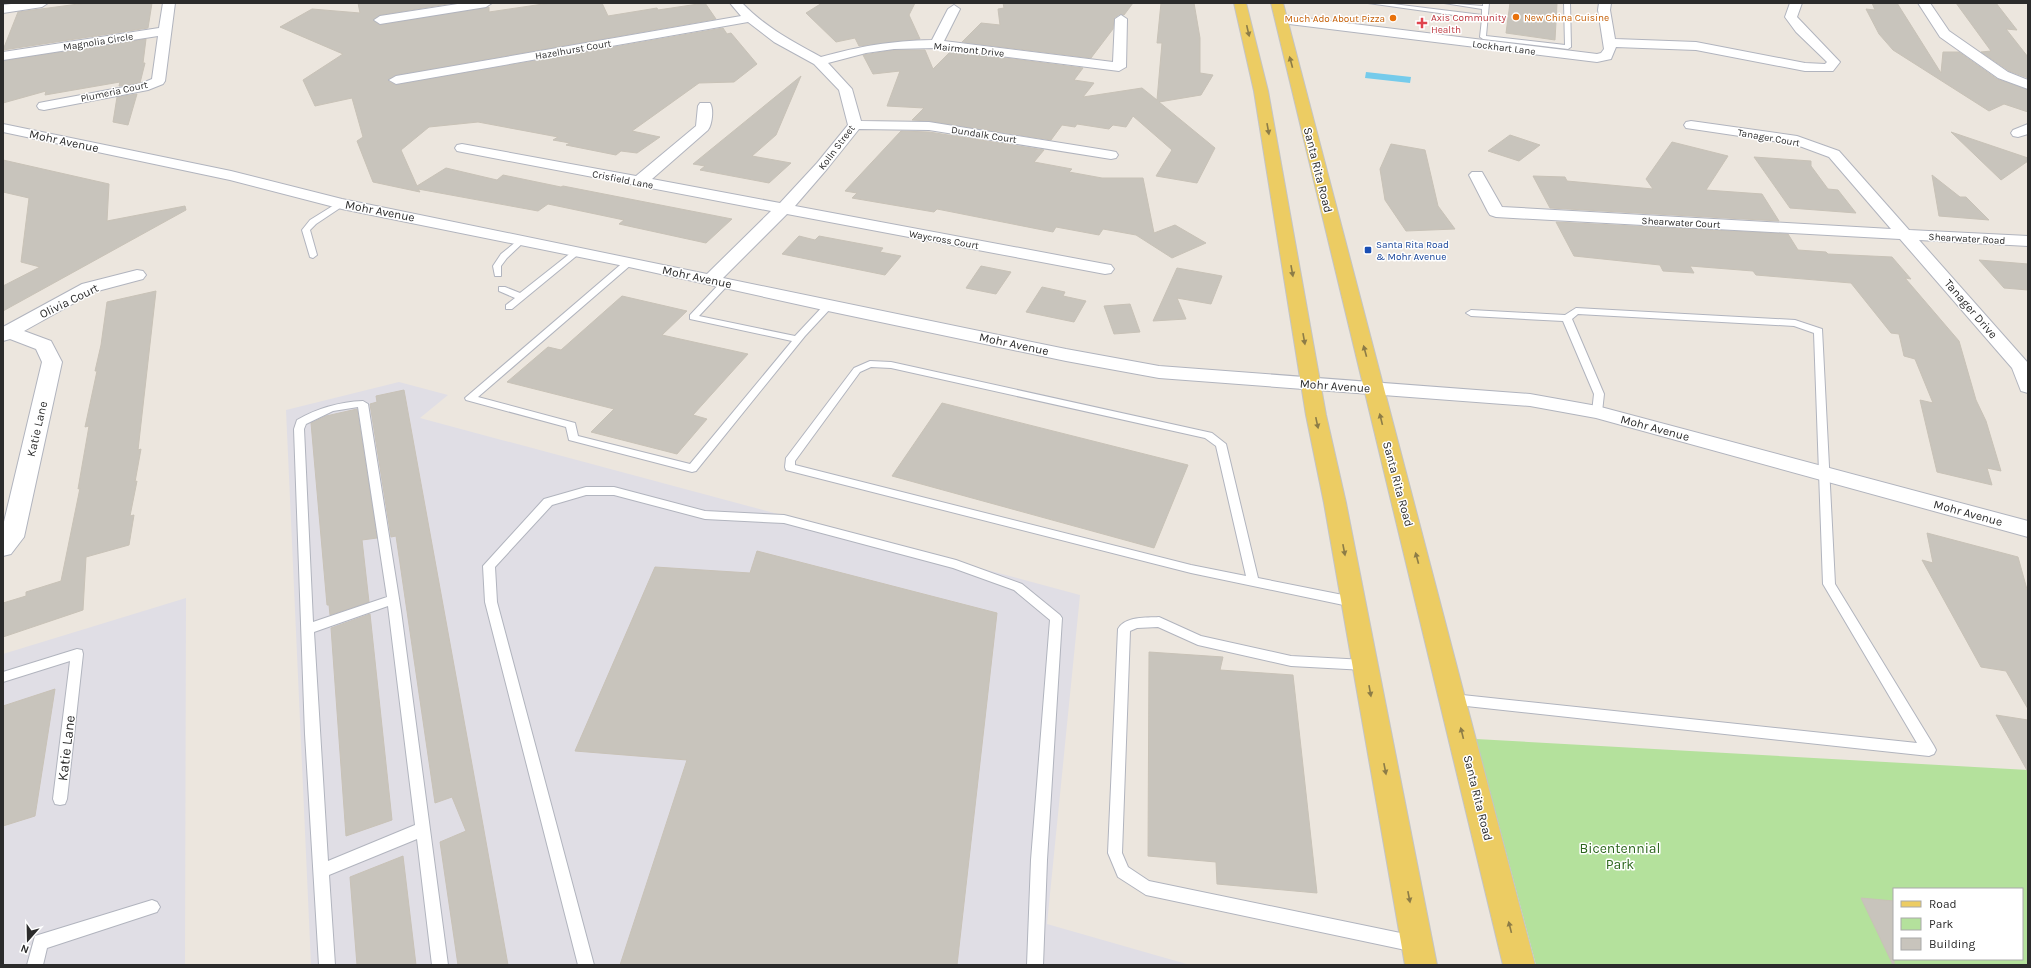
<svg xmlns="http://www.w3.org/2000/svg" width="2031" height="968" font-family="Karla,sans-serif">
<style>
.industrial{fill:#e0dee5}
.green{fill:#b4e19c;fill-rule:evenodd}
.water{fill:#75cbeb}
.building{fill:#c8c4bc;stroke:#c8c2b7}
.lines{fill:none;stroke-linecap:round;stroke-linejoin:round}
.service-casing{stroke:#b1b4be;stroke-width:2}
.minor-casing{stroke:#b1b4be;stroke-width:2}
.primary-casing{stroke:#c4c4c4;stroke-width:2}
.service{fill:#fff;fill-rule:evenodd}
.minor{fill:#fff;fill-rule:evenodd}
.primary{fill:#eccc63;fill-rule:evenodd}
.oneway{fill:#8c7c47}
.food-dot{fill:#e8710a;stroke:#fff;stroke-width:1.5}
.health-dot{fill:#e0444e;stroke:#fff;stroke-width:1.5}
.transit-dot{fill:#1a4fb4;stroke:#fff;stroke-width:1.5}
.labels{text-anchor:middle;stroke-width:3;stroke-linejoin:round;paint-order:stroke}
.far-health-label{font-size:10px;fill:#be3a42;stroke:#fff;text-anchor:start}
.far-food-label{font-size:10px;fill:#c56008;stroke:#fff;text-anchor:start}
.far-street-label{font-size:10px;fill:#2b2b2b;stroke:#fff}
.far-transit-label{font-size:10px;fill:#164399;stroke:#fff;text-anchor:start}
.street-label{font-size:12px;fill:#2b2b2b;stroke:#fff}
.near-street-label{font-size:14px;fill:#2b2b2b;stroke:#fff}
.near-park-label{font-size:14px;fill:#2c661d;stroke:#fff}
</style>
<rect width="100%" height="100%" fill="#ece6de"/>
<path class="industrial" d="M399,382l49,13 -28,23 660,177 -33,329 143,41h-879l-25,-555z
M186,598l-1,367h-182v-311z"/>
<path class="green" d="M1476,739l552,31v195h-492zM1894,889h128v70h-128z"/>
<path class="water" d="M1366,72l45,5 -1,6 -45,-5z"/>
<path class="building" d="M86,3h66l-4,25 -145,22 15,-38z
M358,3h96l-74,12 -7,5 7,5 109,-18v5l61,-9h52l6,13 49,-8 1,2 47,-7 11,16 -320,56 -8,6 8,4 327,-57 4,6 4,-1 26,31 -23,18 -35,1 -67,48 28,6 -23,16 -16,-2 -5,4 -50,-10 4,-2 -17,-3 5,-3 -80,-15 -49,5 -28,23 16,36 29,-18 51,12 6,-5 58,12 2,-1 169,33 -26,24 -87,-19 5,-4 -76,-16 -10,7 -120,-22 2,3 -47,-10 -16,-41 6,-4 -11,-39 -37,8 -12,-26 40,-26 -63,-27 32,-18 48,4z
M822,3h93l-6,12 11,24 -61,7 -4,-8 -19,4 -30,-29z
M1003,3h130l-9,12 -4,-1 -6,4 -1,11 -22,29 -129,-16 19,-19 19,2 -2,-16 6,-1z
M1161,3h33l6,35v35l13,2 -12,20 -42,7 56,46 -18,35 -41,-7 16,-26 -39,-34 -7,11 -13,-2 -4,4 -32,-5 -2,3 -13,-2 -11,15 -122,-19 -17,-1 12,-12 -37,-2 13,-35 -27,3 -10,-19 31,-5h31l8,19 18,-18 132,17 -9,12 20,3 -11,14 59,-9 15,12 5,-57h-5z
M1510,3h47l-2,37 -49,-7z
M1872,3h25l44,70 2,-21h16l38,27 31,11v22l-24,-8 -15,7 -96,-61 -14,-16 -13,-25 9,1z
M1956,3h40l21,27 -11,-1 22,28v21l-19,-7 -28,-19 10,-1z
M146,39l-3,24h2l-5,20 -21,3 1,-4 -75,13 1,-4 -43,12v-42z
M801,76l-25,59 -24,21 39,7 -22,20 -69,-13 5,-4 -12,-2z
M137,94l-9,31 -15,-3 4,-25z
M901,131l28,1 115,18 -10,12 38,7 -3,3 33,6h41l11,55 21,-8 31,18 -34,15 -36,-23 -33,-6 -4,6 -43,-8 -3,5 -116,-23 -3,3 -82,-14 5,-5 -12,-2z
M1951,132l77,26v3l-27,19z
M1510,135l30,10 -21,16 -31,-10z
M1672,142l56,14 -22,34 56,4 17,27 -229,-13 -17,-32 32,1 2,4 86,8 -7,-10z
M1391,144l34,6 13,56 17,23 -49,2 -21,-31 -5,-31z
M1754,157l57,4v5l17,23 10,1 18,23 -66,-5z
M3,160l106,24 -2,37 78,-15 1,4 -183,101v-25l37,-19 -19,-5 8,-64 -26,-6z
M1932,175l28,22h6l23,23 -50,-4z
M1556,222l232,12 10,16 28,2 2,2 64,3 19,22 -6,-1 54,63 17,59 10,21 15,50 -14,-3 5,17 -55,-13 -17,-72 13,3 -18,-44 -11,-3 -5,-22 -8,-1 -40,-50 -95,-8 -3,-4 -63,-5 4,7 -31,-2 -3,-6 -86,-9z
M799,236l16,4 4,-4 64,12 -3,4 21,4 -16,19 -103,-21z
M1979,260l49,4v26l-24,-2z
M981,266l30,6 -15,22 -30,-6z
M1177,268l45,8 -11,28 -34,-6 9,21 -33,2z
M1042,287l23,5 -2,4 23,5 -12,21 -48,-10z
M156,291l-18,159 3,-1 -6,33 2,-1 -7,35 4,-1 -5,30 -43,12 -3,53 -80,27v-34l23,-7v-4l35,-11 19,-93 -2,1 11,-63 -4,1 12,-56h-2l6,-26 6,-43z
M622,296l65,15 -25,24 86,19 -55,61 14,4 -30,35 -86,-22 23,-23 -107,-27 41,-35 13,3z
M1130,304l10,28 -26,2 -10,-28z
M404,390l79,435 25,140h-50l-18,-123 26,-11 -14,-34 -17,6 -39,-267 -5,1 -21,-133 7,-2 -1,-6z
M942,403l246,62 -34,83 -262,-72z
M357,409l20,129 -15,2 7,62 -39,13 -1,-10h-2l-16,-182 15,-7z
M1927,533l91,24 10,36v116l-22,-38 -25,-4 -59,-107 11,3z
M757,551l240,62 -40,352h-337l67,-205 -112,-9 80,-184 95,6z
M370,614l22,206 -46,16 -15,-208z
M1149,652l74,5 -3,13 73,5 24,218 -100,-9 -1,-22 -68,-6z
M55,689l-20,127 -32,10v-120z
M1996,715l32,5v52z
M403,856l13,109h-59l-7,-88z
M1861,898l33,3v64h-1z"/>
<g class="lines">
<g class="service-casing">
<path id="service" d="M1368,3h17l97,12v-6l-38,-6 39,3v-3h6l-3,33 79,9 -1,-42h6l1,44 -3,2 -85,-10 -3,-2 2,-18z
M339,202l7,2 -30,20 -6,6 7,25 -4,3 -3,-1 -8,-27 8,-10z
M522,237l4,3 -19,18 -6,8v10h-6l-2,-10 8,-12z
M577,248l3,1v4l-68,56h-6v-4l9,-7 -16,-7v-4h6l15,6z
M629,259l4,3 -1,2 -154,133 97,26 3,13 112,28 102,-123 -102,-22v-4l32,-34 3,-1 4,3 -1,2 -29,31 96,20 30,-32h6v4l-26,28 -109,135 -4,1 -123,-32 -3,-13 -100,-27 -1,-2 161,-138z
M1576,308l219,12 27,9 13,255 99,162 2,4 -2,4 -5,2 -481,-52 -2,-4 2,-4 5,-2 464,49 -94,-159 -9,-251 -20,-7 -216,-12 -6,5 32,75 -2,18 -5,3 -5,-3 2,-18 -31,-73 -92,-5 -5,-3 5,-3 94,5z
M870,361l21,1 321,71 14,11 32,134 95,19 4,2 2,3 -2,3 -4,2 -162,-34 -405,-103 -1,-3 1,-9 68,-90zM871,367l20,1 314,70 11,8 30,130 -55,-11 -396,-100v-4l65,-89z
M363,401l5,3 33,207 47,354h-16l-15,-126 -88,36 6,90h-16l-14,-231 -11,-305 3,-9c21,-12 42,-18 66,-19zM358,407l29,190 -74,25 -9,-193 2,-5 27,-13zM388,606l27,219 -87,36 -14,-229z
M586,487h28l91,24 79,4 172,45 66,24 38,31 2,3 -15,242 -4,105h-16l4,-105 19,-240 -36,-30 -61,-22 -169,-45 -79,-4 -91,-24h-28l-34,10 -57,62 2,35 97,363h-16l-93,-363 -2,-36 61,-67z
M1159,617l42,19 90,20 74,4 5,1 1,4 -1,4 -5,1 -74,-4 -93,-21 -40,-18 -21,1 -7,3 -8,222 6,14 21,14 266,55 6,2 2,6 -2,6 -6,2 -269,-57 -28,-18 -10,-24 10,-224c7,-13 28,-11 41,-12z
M77,649l5,1 1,4 -16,145 -2,5 -5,1 -5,-1 -2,-5 17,-138 -67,21v-10z
M152,900l5,2 3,5 -3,5 -110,36 -4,17h-16l8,-29z"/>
</g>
<g class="minor-casing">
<path id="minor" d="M19,3h29l-6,4 -39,6v-8z
M163,3h12l-10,78 -2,3 -15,6 -104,20 -5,-1 -2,-3 2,-3 5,-1 96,-18 12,-5 6,-43 -155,24v-8l156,-24z
M464,3h28l-6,4 -106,17 -6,-4 6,-4z
M730,3h12c23,24 50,38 79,54 40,-11 69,-16 111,-17l16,-31 6,-4 6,4 -16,32 169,21 2,-43 6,-4 6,4 -1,48 -7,4 -183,-23 -42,1 -28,4 -38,10 24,26 9,32 68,1 182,29 5,1 2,3 -2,3 -5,1 -182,-29 -70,-1 -32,40 -32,37 310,58 6,1 3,4 -3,4 -6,1 -318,-60 -64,64 343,71 93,17 371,28 67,12 431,115v16l-432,-119 -66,-12 -371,-28 -93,-17 -238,-50 -199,-44 -287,-58 -112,-29 -227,-48v-8l228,47 111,28 365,75 64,-63 -309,-59 -5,-1 -2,-3 2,-3 5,-1 174,32 60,-50 2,-20 2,-3h10c4,6 2,22 -2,27l-56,49 128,24 37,-40 31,-38 -9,-35 -25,-26 -40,-22 -26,-20 -352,62 -7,-4 7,-4 345,-60z
M1599,3h12l-1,7 5,29 81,3 109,21 20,1 2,-2 -3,-3 -28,-27 -11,-15 5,-14h12l-5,14 43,45 -7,9h-28l-109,-21 -80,-3 -5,12 -14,3 -316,-39 -6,-4 6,-4 316,39 4,-1 3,-4 -6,-39z
M1918,3h12l19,28 59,41 20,8v9l-30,-11 -58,-41z
M1691,121l106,15 42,15 70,79 119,6v10l-109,-6 109,123v30l-7,-2 -9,-23 -112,-129 -404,-22 -6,-2 -2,-3 -19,-37 3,-3h10l20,35 389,22 -62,-72 -35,-13 -108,-16 -2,-3 2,-3z
M2028,124v10l-10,3 -5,-1 -2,-3 2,-3z
M137,270l6,1 3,4 -3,4 -49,13 -70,39 27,10 11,21 -38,175 -13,17 -8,2v-30l39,-164 -6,-13 -26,-10 -7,2v-14l79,-43z"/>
</g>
<g class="primary-casing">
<path id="primary" d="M1234,3h12l22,88 58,324 20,88 91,462h-32l-81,-462 -18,-88 -52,-324z
M1271,3h12l252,962h-32z"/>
</g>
<use href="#service" class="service"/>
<use href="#minor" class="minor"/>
<use href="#primary" class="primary"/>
</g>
<defs><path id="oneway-solid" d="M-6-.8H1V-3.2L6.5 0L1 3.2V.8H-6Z"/></defs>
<g class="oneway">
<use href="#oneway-solid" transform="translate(1248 31) rotate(77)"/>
<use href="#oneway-solid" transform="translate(1291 62) rotate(-105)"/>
<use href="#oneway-solid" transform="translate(1268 129) rotate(80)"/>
<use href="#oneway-solid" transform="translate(1292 271) rotate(80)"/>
<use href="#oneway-solid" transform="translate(1304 339) rotate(80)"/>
<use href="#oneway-solid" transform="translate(1365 351) rotate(-105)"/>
<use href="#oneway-solid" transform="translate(1381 419) rotate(-104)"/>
<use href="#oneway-solid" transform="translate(1317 423) rotate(78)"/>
<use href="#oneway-solid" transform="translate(1344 550) rotate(79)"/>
<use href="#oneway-solid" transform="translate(1417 558) rotate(-105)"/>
<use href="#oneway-solid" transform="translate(1370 691) rotate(80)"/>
<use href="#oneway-solid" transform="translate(1462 733) rotate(-104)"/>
<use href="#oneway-solid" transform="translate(1385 769) rotate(79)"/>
<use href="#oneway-solid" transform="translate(1409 897) rotate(79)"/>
<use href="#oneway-solid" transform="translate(1510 927) rotate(-104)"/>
</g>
<g class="food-dot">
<circle cx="1516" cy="17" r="4"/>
<circle cx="1393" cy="18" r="4"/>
</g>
<path class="health-dot" d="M1420 17h4v4h4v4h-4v4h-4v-4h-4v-4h4z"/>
<rect class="transit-dot" x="1364" y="246" width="8" height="8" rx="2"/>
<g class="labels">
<g class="far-health-label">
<text x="1431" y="21">Axis Community<tspan x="1431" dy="12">Health</tspan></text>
</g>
<g class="far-food-label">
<text x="1524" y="21">New China Cuisine</text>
<text x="1385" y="22" text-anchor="end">Much Ado About Pizza</text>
</g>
<g class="far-street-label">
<text transform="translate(98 41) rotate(-9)" y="4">Magnolia Circle</text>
<text transform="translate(1504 47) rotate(7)" y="4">Lockhart Lane</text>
<text transform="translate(573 49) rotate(-10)" y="4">Hazelhurst Court</text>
<text transform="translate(969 49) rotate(6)" y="4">Mairmont Drive</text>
<text transform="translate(114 91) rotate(-12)" y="4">Plumeria Court</text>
<text transform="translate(984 134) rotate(9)" y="4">Dundalk Court</text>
<text transform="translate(1769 137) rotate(10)" y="4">Tanager Court</text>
<text transform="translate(836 147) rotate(-53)" y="4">Kolln Street</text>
<text transform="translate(623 179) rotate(11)" y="4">Crisfield Lane</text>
<text transform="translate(1681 222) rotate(3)" y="4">Shearwater Court</text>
<text transform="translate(1967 238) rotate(3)" y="4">Shearwater Road</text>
<text transform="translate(944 239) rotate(10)" y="4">Waycross Court</text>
</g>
<g class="far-transit-label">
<text x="1376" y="248">Santa Rita Road<tspan x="1376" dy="12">&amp; Mohr Avenue</tspan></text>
</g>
<g class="street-label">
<text transform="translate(64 141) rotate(12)" y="4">Mohr Avenue</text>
<text transform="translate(1318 170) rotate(76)" y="4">Santa Rita Road</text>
<text transform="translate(380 211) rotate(11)" y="4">Mohr Avenue</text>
<text transform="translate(697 277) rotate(12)" y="4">Mohr Avenue</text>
<text transform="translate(69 301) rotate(-26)" y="4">Olivia Court</text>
<text transform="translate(1971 309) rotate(49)" y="4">Tanager Drive</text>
<text transform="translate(1014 344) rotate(12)" y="4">Mohr Avenue</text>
<text transform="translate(1335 386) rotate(4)" y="4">Mohr Avenue</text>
<text transform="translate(1655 428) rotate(15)" y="4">Mohr Avenue</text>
<text transform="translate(37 429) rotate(-77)" y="4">Katie Lane</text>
<text transform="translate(1398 484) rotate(75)" y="4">Santa Rita Road</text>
<text transform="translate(1968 513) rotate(15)" y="4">Mohr Avenue</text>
<text transform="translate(1478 798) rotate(76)" y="4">Santa Rita Road</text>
</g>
<g class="near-street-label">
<text transform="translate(66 748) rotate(-83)" y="5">Katie Lane</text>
</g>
<g class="near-park-label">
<text x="1620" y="853">Bicentennial<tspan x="1620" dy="16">Park</tspan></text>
</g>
</g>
<rect width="2031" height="968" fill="none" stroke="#2b2b2b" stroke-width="8"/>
<rect x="1893" y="888" width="130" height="72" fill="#ffffff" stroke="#aaaaaa"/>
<rect x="1901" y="901" width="20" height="6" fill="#eccc63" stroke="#aaaaaa"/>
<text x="1929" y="908" font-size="12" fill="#2b2b2b">Road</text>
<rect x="1901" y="918" width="20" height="12" fill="#b4e19c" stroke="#aaaaaa"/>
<text x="1929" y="928" font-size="12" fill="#2b2b2b">Park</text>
<rect x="1901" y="938" width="20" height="12" fill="#c8c4bc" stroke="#aaaaaa"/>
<text x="1929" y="948" font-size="12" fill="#2b2b2b">Building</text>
<g transform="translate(28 940) rotate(200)" stroke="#ffffff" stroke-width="3" paint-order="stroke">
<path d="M0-3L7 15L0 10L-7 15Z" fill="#2b2b2b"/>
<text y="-6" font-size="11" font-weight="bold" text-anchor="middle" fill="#2b2b2b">N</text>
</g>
</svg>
